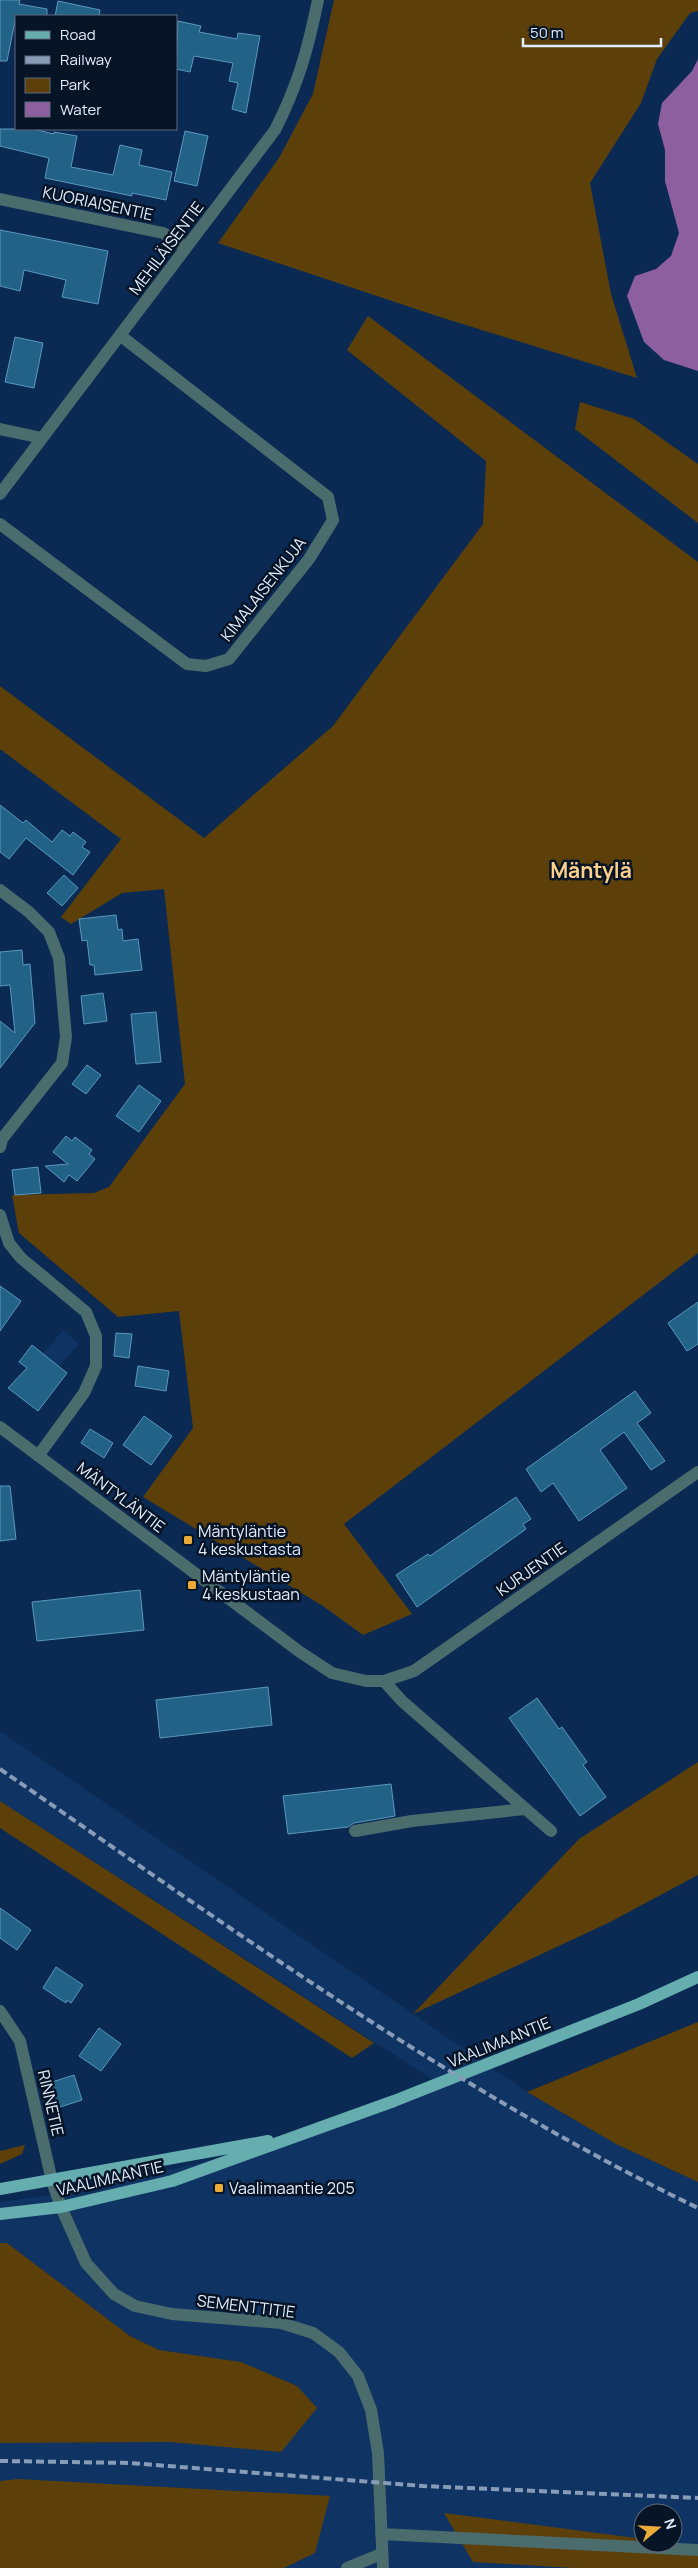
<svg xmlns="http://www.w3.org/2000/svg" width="698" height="2568" font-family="Manrope,sans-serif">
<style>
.built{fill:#0f3463;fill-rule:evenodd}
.green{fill:#5d4009}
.water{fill:#8e5f9e}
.building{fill:#216286;stroke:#5b98bd}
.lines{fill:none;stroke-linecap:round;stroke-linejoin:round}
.minor{stroke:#4b6c6d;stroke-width:12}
.major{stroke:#65adae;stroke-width:12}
.rail{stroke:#889cb7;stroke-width:4;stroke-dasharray:8 4;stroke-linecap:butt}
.poi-dot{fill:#ebaa39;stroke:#071426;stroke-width:2}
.labels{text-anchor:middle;stroke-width:5;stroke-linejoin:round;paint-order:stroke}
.street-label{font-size:16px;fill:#e2eefe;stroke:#071426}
.poi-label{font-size:16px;fill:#e2eefe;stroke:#071426;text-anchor:start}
.district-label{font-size:21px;font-weight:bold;fill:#fccf8a;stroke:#071426}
</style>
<rect width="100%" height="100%" fill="#0a2a54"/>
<path class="built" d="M63,1330l16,14 -21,22 -15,-12z
M0,1731l527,361 89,52 82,38v386h-698v-125l169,-1 112,9 16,-65 -56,-24 -82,-12 -29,-14 -123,-93h-7v-41l89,-13 152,-36 194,-72 -435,-280zM643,2513h30v30h-30z"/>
<path class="green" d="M334,0h364v11l-8,2 -33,46 -16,44 -51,80 21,111 26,84 -197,-61 -222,-74 61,-85 34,-64z
M368,316l330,246v691l-354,271 68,90 -49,21 -40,-29 -180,-109 50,-69 -14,-117 -61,6 -99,-84 -7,-38 82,-2 15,-6 76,-103 -21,-195 -42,4 -51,31 -10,-7 60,-78 -121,-90v-63l204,152 129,-112 150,-202 3,-63 -139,-111z
M580,402l54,17 64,45v59l-123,-94z
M698,1762v113l-88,47 -197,92 166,-175z
M0,1801l374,242 -22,15 -352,-230z
M698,2022v160l-82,-38 -89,-52z
M25,2145l-3,9 -22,10v-13z
M0,2243h7l123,93 29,14 82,12 56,24 20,22 -36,44 -112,-10 -169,1z
M18,2479l312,17 -15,57 -31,15h-284v-87z
M444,2513l199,26v4l55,3v22h-124l-101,-6z"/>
<path class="water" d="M698,59v312l-34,-11 -20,-18 -17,-46 8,-20 21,-7 15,-13 8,-23 -14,-52v-31l-7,-26 4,-21 30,-32z"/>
<path class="building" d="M0,0h20l-1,4 28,5v7h-31l-9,45h-7z
M58,1l42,9 -1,6h-44z
M178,21l23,5 -2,6 38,7 1,-6 22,3 -14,77 -14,-4 6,-26 -9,-2 4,-18 -39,-7 -4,16 -14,-3z
M0,129h33l21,5v-2l23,4 -6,31 42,8 7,-30 22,5 -3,15 33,7 -6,28 -34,-7v3l-87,-18 4,-20 -49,-12z
M185,131l23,5 -11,50 -23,-5z
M0,230l108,21 -10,53 -36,-7 4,-17 -42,-10 -4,21 -20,-5z
M15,337l28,6 -9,45 -29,-6z
M0,805l23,18 3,-3 26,22 10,-12 8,6 3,-4 13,10 -4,5 8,5 -17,23 -47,-37 -17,21 -9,-7z
M64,875l14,13 -16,18 -15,-13z
M116,915l2,15 4,-1 1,12 15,-2 4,31 -47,5 -1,-10h-4l-3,-25 -5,1 -3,-22z
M22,950l1,15 7,-1 5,59 -35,45v-47l15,12 -5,-48 -10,1v-34z
M103,993l4,28 -23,3 -3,-28z
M156,1012l5,50 -25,2 -5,-50z
M87,1065l14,10 -15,19 -14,-10z
M139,1085l22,16 -22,31 -23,-16z
M66,1136l6,5 3,-4 17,13 -3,4 6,5 -18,22 -8,-6 -5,7 -19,-16 23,-2 -15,-12z
M38,1167l3,26 -26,2 -3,-25z
M0,1286l21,15 -21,30z
M698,1302v42l-11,7 -19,-28z
M116,1333l16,1 -3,24 -15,-2z
M32,1345l35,28 -29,38 -30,-23 19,-20 -8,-6z
M138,1366l31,5 -3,20 -31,-5z
M635,1391l16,22 -14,10 28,38 -14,9 -27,-38 -24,18 27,38 -48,33 -26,-38 -12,9 -15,-23z
M144,1416l28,20 -21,29 -28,-20z
M90,1429l23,14 -9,15 -23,-15z
M0,1486h10l6,53 -16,2z
M516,1497l15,22 -8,5 3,5 -109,78 -21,-32 32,-21 2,2z
M140,1590l4,40 -107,11 -5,-39z
M268,1687l4,38 -112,13 -4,-38z
M537,1698l22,31 3,-2 25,35 -4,3 23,32 -26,19 -71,-98z
M391,1784l4,32 -41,7 -6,4 -60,7 -5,-38z
M0,1908l31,22 -14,20 -17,-12z
M56,1967l27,18 -12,18 -4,-3 -1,3 -23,-15z
M99,2028l22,16 -20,27 -22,-15z
M74,2075l8,25 -25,8 -8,-25z"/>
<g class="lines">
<path class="minor" d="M0,199l163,34 23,14
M0,429l42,9
M0,494l275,-364c23,-45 33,-81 43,-130
M0,524l187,140 19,2 23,-7 80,-100 24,-39 -5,-23 -207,-161
M0,890l29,22 20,20 10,26 7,79 -4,26 -60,76 -2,8
M0,1215l9,28 12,15 65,54 10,24v30l-12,27 -46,63
M0,1427l300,225 32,21 34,8h18l30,-10 284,-199
M384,1681l18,20 149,130
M355,1831l57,-10 113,-12
M0,2011l20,30 32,140 9,26 25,56 28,31 21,12 37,8 109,9 32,10 26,19 19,24 13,34 7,43 5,115
M381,2534l317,16
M347,2568l34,-14"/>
<path class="major" d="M0,2189l268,-48
M0,2214l61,-7 111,-26 222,-80 245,-97 59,-27"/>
<path class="rail" d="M0,1769c226,156 450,319 698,439
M0,2461l130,2 293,23 275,12"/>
</g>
<g class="poi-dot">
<rect x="183" y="1535" width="10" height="10" rx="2.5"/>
<rect x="187" y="1580" width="10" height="10" rx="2.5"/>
<rect x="214" y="2183" width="10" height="10" rx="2.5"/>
</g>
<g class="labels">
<g class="street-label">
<text transform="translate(98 203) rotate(12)" y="6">KUORIAISENTIE</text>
<text transform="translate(166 248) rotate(-53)" y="6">MEHILÄISENTIE</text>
<text transform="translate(263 589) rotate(-52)" y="6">KIMALAISENKUJA</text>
<text transform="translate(121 1497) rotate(37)" y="6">MÄNTYLÄNTIE</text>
<text transform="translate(531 1569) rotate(-35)" y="6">KURJENTIE</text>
<text transform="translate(499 2042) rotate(-22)" y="6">VAALIMAANTIE</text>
<text transform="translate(51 2103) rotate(77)" y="6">RINNETIE</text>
<text transform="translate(110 2178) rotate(-13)" y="6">VAALIMAANTIE</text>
<text transform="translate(246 2306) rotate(7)" y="6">SEMENTTITIE</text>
</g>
<g class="poi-label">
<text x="198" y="1537">Mäntyläntie<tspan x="198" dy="18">4 keskustasta</tspan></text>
<text x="202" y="1582">Mäntyläntie<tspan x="202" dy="18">4 keskustaan</tspan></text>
<text x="229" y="2194">Vaalimaantie 205</text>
</g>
<g class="district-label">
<text x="591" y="878">Mäntylä</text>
</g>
</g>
<rect x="15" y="15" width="162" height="115" fill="#071426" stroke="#5f6b7c"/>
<rect x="25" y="31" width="25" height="8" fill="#65adae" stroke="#5f6b7c"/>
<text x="60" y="40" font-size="15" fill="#e2eefe">Road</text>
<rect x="25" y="56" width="25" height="8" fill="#889cb7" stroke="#5f6b7c"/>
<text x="60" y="65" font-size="15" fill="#e2eefe">Railway</text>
<rect x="25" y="78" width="25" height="15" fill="#5d4009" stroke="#5f6b7c"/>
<text x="60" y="90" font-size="15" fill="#e2eefe">Park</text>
<rect x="25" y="102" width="25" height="15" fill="#8e5f9e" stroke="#5f6b7c"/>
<text x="60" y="115" font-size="15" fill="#e2eefe">Water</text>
<g transform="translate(658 2528) rotate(72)"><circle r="24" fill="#071426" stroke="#5f6b7c"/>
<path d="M0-4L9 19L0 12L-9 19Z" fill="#ebaa39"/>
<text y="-8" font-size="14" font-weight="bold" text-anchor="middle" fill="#e2eefe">N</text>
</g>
<path d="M523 38v8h138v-8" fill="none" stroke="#e2eefe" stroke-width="2.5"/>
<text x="530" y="38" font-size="15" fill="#e2eefe" stroke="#071426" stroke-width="4" paint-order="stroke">50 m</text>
</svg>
